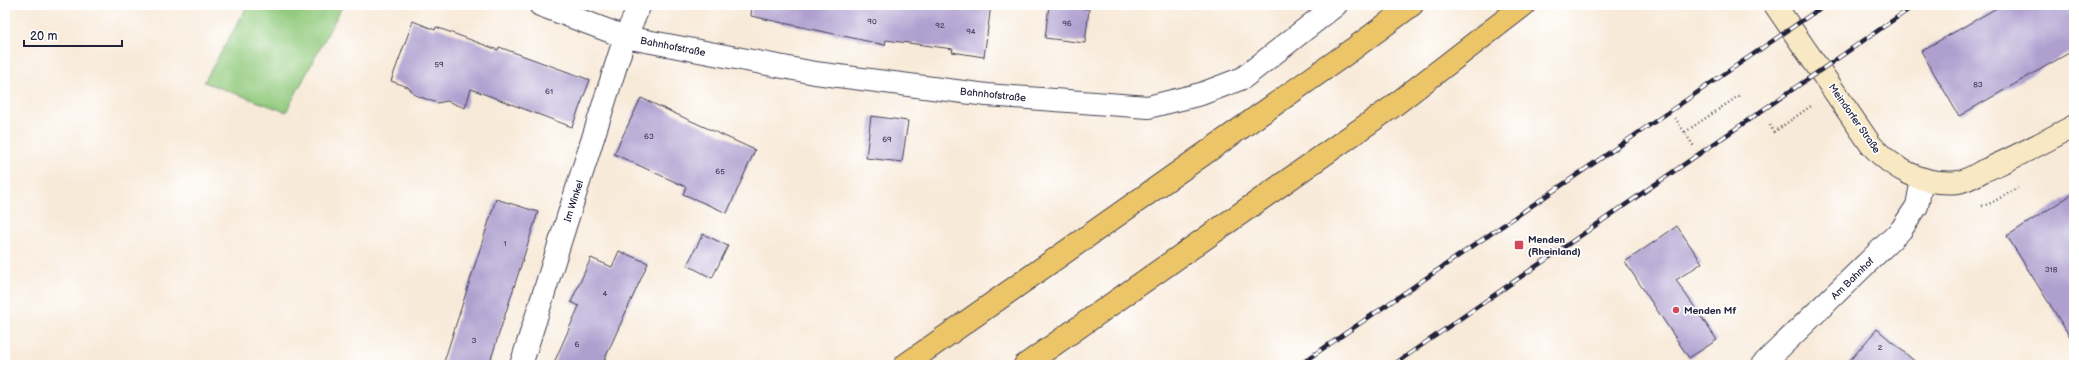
<svg xmlns="http://www.w3.org/2000/svg" width="2079" height="370" font-family="'Balsamiq Sans',sans-serif">
<style>
.green{fill:#93cb7e;stroke:#5a765c}
.building{fill:#ae9fcf}
.lines{fill:none;stroke-linecap:round;stroke-linejoin:round}
.street-casing{stroke:#424053;stroke-width:24}
.secondary-casing{stroke:#424053;stroke-width:24}
.highway-casing{stroke:#424053;stroke-width:24}
.path{stroke:#424053;stroke-width:2.5;stroke-dasharray:1 3;stroke-linecap:butt}
.street{stroke:#fff;stroke-width:22}
.secondary{stroke:#f8e8c3;stroke-width:22}
.highway{stroke:#edc569;stroke-width:22}
.rail-casing{stroke:#22223b;stroke-width:4.5}
.rail{stroke:#fff;stroke-width:3;stroke-dasharray:9;stroke-linecap:butt}
.poi-dot{fill:#d1495b;stroke:#fff;stroke-width:1.5}
.labels{text-anchor:middle;stroke-width:3.5;stroke-linejoin:round;paint-order:stroke}
.number-label{font-size:8px;fill:#454160}
.street-label{font-size:10px;fill:#22223b;stroke:#fff}
.poi-label{font-size:10px;font-weight:bold;fill:#22223b;stroke:#fff;text-anchor:start}
</style>
<rect width="100%" height="100%" fill="#fff"/>
<filter id="ink" filterUnits="userSpaceOnUse"><feTurbulence type="fractalNoise" baseFrequency=".025" numOctaves="2"/><feDisplacementMap in="SourceGraphic" scale="8" xChannelSelector="R" yChannelSelector="G"/><feConvolveMatrix kernelMatrix="1 2 1 2 8 2 1 2 1" color-interpolation-filters="sRGB"/></filter>
<filter id="wash" filterUnits="userSpaceOnUse"><feTurbulence type="fractalNoise" baseFrequency=".012" numOctaves="4" result="noise"/><feDisplacementMap in="SourceGraphic" scale="16" xChannelSelector="R" yChannelSelector="G"/><feGaussianBlur stdDeviation="0.9" result="paint"/><feColorMatrix in="noise" values="0 0 0 0 0 0 0 0 0 0 0 0 0 0 0 0 0 1.4 0 .05"/><feComposite in="paint" operator="in"/></filter>
<g filter="url(#wash)">
<rect width="100%" height="100%" fill="#f8ead9"/>
<path class="green" d="M248,5h95l-57,107 -82,-30z"/>
<g id="blocks">
<path class="building" d="M752,5h239l-7,52 -32,-5 1,-3 -67,-9 -1,5 -134,-29z
M1049,5l40,4 -4,34 -40,-5z
M2002,5h72v45l-115,66 -38,-65z
M413,21l22,9 1,-3 62,23 1,-3 91,33 -18,47 -101,-38 -6,19 -18,-7 -10,2 -22,-8 -7,-8 -17,-6z
M641,98l114,52 -28,63 -44,-19 3,-7 -72,-33z
M871,116l37,5 -6,41 -36,-4z
M2074,193v150l-67,-107z
M496,199l42,13 -49,153h-46z
M1677,226l25,37 -26,17 41,60 -28,18 -64,-96z
M703,234l25,12 -16,32 -25,-13z
M619,251l29,12 -46,102h-49l26,-59 -8,-4 20,-44 21,9z
M1877,329l42,36h-73z"/>
</g>
</g>
<g filter="url(#ink)">
<use href="#blocks" fill-opacity="0" stroke="#424053" stroke-width="1"/>
<g class="lines">
<g class="street-casing">
<path id="street" d="M540,5l85,32 190,36 172,22 161,12 53,-13 42,-16 93,-73
M521,365l104,-328 15,-32
M1762,365l139,-135 16,-24 5,-27"/>
</g>
<g class="secondary-casing">
<path id="secondary" d="M1775,5l96,140c22,24 53,41 87,37 8,-1 18,-7 25,-11 31,-13 61,-29 91,-45"/>
</g>
<g class="highway-casing">
<path id="highway" d="M905,365l448,-316 59,-44
M1025,365l367,-258 132,-102"/>
</g>
<path class="path" d="M1675,118l20,30
M1770,125l4,7 37,-26
M1685,132l55,-37
M1982,206l7,-2 29,-16"/>
<use href="#street" class="street"/>
<use href="#secondary" class="secondary"/>
<use href="#highway" class="highway"/>
<g class="rail-casing">
<path id="rail" d="M1299,365l526,-360
M1393,365l522,-360"/>
</g>
<use href="#rail" class="rail"/>
</g>
</g>
<g class="poi-dot">
<rect x="1514" y="240" width="10" height="10" rx="2"/>
<circle cx="1676" cy="310" r="4"/>
</g>
<g class="labels">
<g class="number-label">
<text x="872" y="24">90</text>
<text x="1067" y="26">96</text>
<text x="940" y="28">92</text>
<text x="971" y="34">94</text>
<text x="439" y="67">59</text>
<text x="1978" y="87">83</text>
<text x="549" y="94">61</text>
<text x="649" y="139">63</text>
<text x="887" y="142">69</text>
<text x="720" y="174">65</text>
<text x="505" y="246">1</text>
<text x="2051" y="272">318</text>
<text x="605" y="296">4</text>
<text x="474" y="343">3</text>
<text x="577" y="347">6</text>
<text x="1880" y="350">2</text>
</g>
<g class="street-label">
<text transform="translate(673 46) rotate(11)" y="4">Bahnhofstraße</text>
<text transform="translate(993 94) rotate(6)" y="4">Bahnhofstraße</text>
<text transform="translate(1855 118) rotate(55)" y="4">Meindorfer Straße</text>
<text transform="translate(573 201) rotate(-72)" y="4">Im Winkel</text>
<text transform="translate(1852 278) rotate(-44)" y="4">Am Bahnhof</text>
</g>
<g class="poi-label">
<text x="1528" y="243">Menden<tspan x="1528" dy="12">(Rheinland)</tspan></text>
<text x="1684" y="314">Menden Mf</text>
</g>
</g>
<rect width="2079" height="370" fill="none" stroke="#fff" stroke-width="20"/>
<path d="M24 40v6h98v-6" fill="none" stroke="#22223b" stroke-width="2"/>
<text x="30" y="40" font-size="12" fill="#22223b" stroke="#ffffff" stroke-width="3" paint-order="stroke">20 m</text>
</svg>
